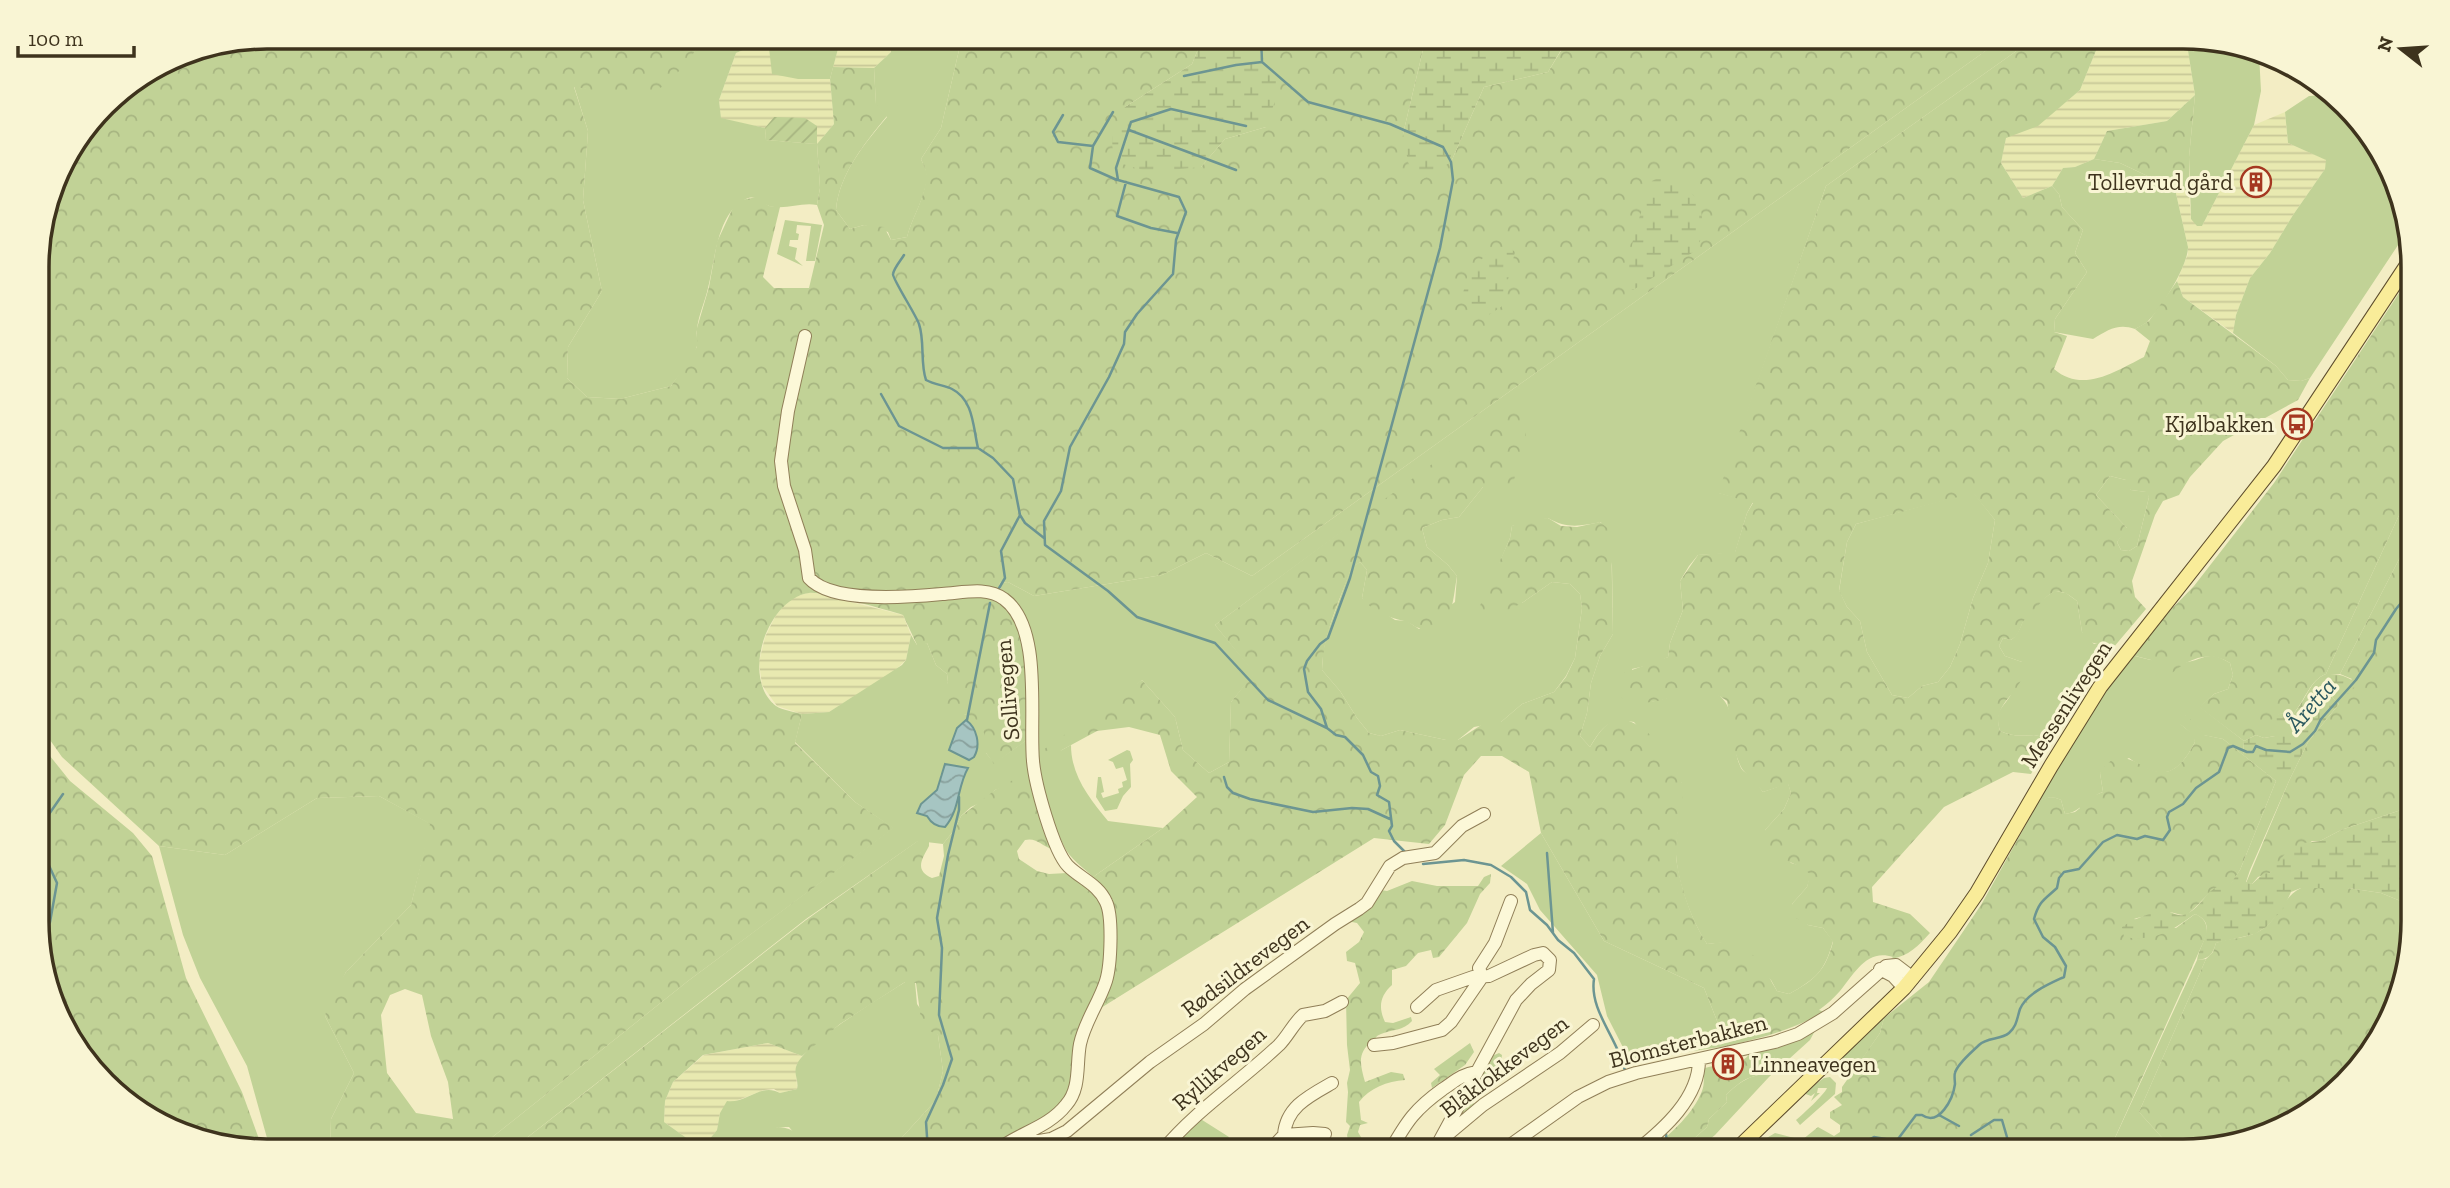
<svg xmlns="http://www.w3.org/2000/svg" width="2450" height="1188" font-family="'Zilla Slab',serif">
<style>
.farmland{fill:url(#farmland-rules)}
.grass{fill:#c1d296;fill-rule:evenodd}
.forest{fill:url(#forest-crowns);fill-rule:evenodd}
.wetland{fill:url(#wetland-marsh)}
.garden{fill:url(#garden-furrows)}
.water{fill:url(#water-waves);stroke:#6c9592;stroke-width:2}
.lines{fill:none;stroke-linecap:round;stroke-linejoin:round}
.stream{stroke:#6c9592;stroke-width:2.5}
.minor-casing{stroke:#907f58;stroke-width:14}
.major-casing{stroke:#5d4c2c;stroke-width:16}
.minor{stroke:#fcf8d8;stroke-width:12}
.major{stroke:#f9ec99;stroke-width:14}
.labels{text-anchor:middle;stroke-width:6;stroke-linejoin:round;paint-order:stroke}
.poi-label{font-size:23px;fill:#3e331d;stroke:#f9f5d4;text-anchor:end}
.street-label{font-size:23px;fill:#3e331d;stroke:#f9f5d4}
.water-label{font-size:24px;font-style:italic;fill:#2b595f;stroke:#f9f5d4}
.rim{fill:none;stroke:#3e331d;stroke-width:3.5}
</style>
<defs>
<pattern id="farmland-rules" width="6" height="5" patternUnits="userSpaceOnUse" patternTransform="scale(1.75)"><rect width="6" height="5" fill="#e8e9b0"/><path d="M0 2.5h6" fill="none" stroke="#c8c897"/></pattern>
<pattern id="forest-crowns" width="20" height="18" patternUnits="userSpaceOnUse" patternTransform="scale(1.75)"><rect width="20" height="18" fill="#c1d296"/><path d="M2 6a3 3 0 1 1 6 0M12 15a3 3 0 1 1 6 0" fill="none" stroke="#a7b581"/></pattern>
<pattern id="wetland-marsh" width="20" height="14" patternUnits="userSpaceOnUse" patternTransform="scale(1.75)"><rect width="20" height="14" fill="#c1d296"/><path d="M1 5h8M5 5V1M11 12h8M15 12V8" fill="none" stroke="#a7b581"/></pattern>
<pattern id="garden-furrows" width="10" height="10" patternUnits="userSpaceOnUse" patternTransform="scale(1.75)"><rect width="10" height="10" fill="#c1d296"/><path d="M-1 1l2-2M0 10L10 0M9 11l2-2" fill="none" stroke="#a7b581"/></pattern>
<pattern id="water-waves" width="16" height="10" patternUnits="userSpaceOnUse" patternTransform="scale(1.75)"><rect width="16" height="10" fill="#a6c5c2"/><path d="M0 5q4-4 8 0t8 0" fill="none" stroke="#89a19d"/></pattern>
</defs>
<rect width="100%" height="100%" fill="#f3edc4"/>
<path class="farmland" d="M838,37h53v15l-17,16 -41,-1 6,-22z
M2117,37l69,1 9,57 -28,26 -60,10 -13,28 -19,8 -12,1 -11,18 -29,12 -22,-35 5,-26 32,-12 42,-35 17,-42z
M750,47l20,1 28,31h32l4,45 -17,20 -51,-4 -1,-12 -44,-9 -2,-19 17,-47z
M2285,112l3,31 39,17 -2,9 -32,46 -23,38 -20,25 -14,37 -3,18 -50,-36 -6,-16 11,-27v-7l-13,-58 14,2 2,28 11,7 52,-101z
M811,592l92,23 8,20 -5,25 -13,12 -64,40 -27,2 -25,-8 -15,-21 -3,-23 6,-25 11,-22 15,-17z
M768,1043l34,13 -6,10 1,23 -17,4 -6,-4 -10,1 -31,12 -13,11 -3,17 -9,11v4l-13,-1 -31,-22 1,-21 8,-19 31,-27z"/>
<path class="grass" d="M705,37h133l1,8 -9,34h-32l-26,-5 -3,-26 -19,-1 -14,6 -17,47 2,18 44,10 1,12 51,4 3,44 -3,17c-16,-3 -31,5 -48,1 -9,-3 -12,-12 -23,-7 -29,13 -31,62 -38,89 -3,14 -10,28 -11,42 -1,5 1,11 0,16 -2,10 -19,30 -26,40l-51,13 -33,-2 -20,-19 1,-31 34,-56 -19,-91 5,-69 -14,-45 60,12 61,-47z
M891,37h71l-21,91 -20,31c2,5 6,11 6,17 -1,21 -15,41 -20,61l-16,3 -3,-8 -24,-7 -14,4 -14,-19c3,-36 29,-67 51,-93l-11,-12 -2,-37 17,-16z
M2005,37h31l-210,149 -107,307 34,9 -6,11 -12,40 -37,2 -9,11 -9,15 3,29 -13,33 -2,14 -14,7 -22,5 4,32c25,5 41,-11 64,-11 43,1 28,51 41,78 3,5 9,7 12,11 4,3 7,9 10,13l25,-9 3,10 -7,16 -19,21 26,33 11,3 9,8 -4,13 -15,17 16,21 15,3 10,13c-8,30 -17,38 -44,53l-12,-3 -6,-11 -42,-38 -22,2c-16,-24 -33,-70 -31,-100 2,-20 5,-40 6,-61l-48,-61c-26,-4 -31,4 -44,25l-10,-11 7,-23 4,-30 9,-27 13,-22 -1,-68 -11,-44c-21,4 -34,7 -53,-4l-36,8 -2,12 -11,26 23,39 30,-21 18,2 10,10 2,14 -7,50 -9,18 -12,16 -32,12 -21,18 -27,5 -16,13h-12l-46,-10 -19,6 -12,-3 -12,-15 -17,-27 -18,-21 1,-18 5,-21 23,-63 9,-6 7,8 -5,28 33,22 12,1 12,8 36,-27 2,-26 -9,-11 -21,-18 -5,-19 20,-8 17,-3 24,-30 -49,-23 -219,161 40,48 -24,29 -2,60 -20,11 -26,-23 -8,-33 -33,-37 -82,71 11,-6c0,31 19,54 37,76l55,7 -70,49c-9,-9 -24,-19 -29,-31 -35,-68 -33,-151 -39,-225l-9,-19 -14,-10 -3,-9 9,-1 26,14 128,-21 44,-22 46,23z
M2186,38l73,16 2,37 -7,34 -52,101h-5l-6,-7 -2,-62 6,-62z
M2326,95l40,32 42,103 -98,148 -9,3 -13,-1 -12,-14 -43,-33 3,-18 14,-37 20,-25 23,-38 32,-46 1,-9 -38,-17 -3,-31 24,-16z
M2094,159l26,4 55,26 13,58c0,18 -25,59 -39,73 -3,4 -9,6 -14,9 -17,-6 -27,1 -42,10l-39,-7 1,-13 32,-47 -12,-19 8,-23 -21,-23 -3,-13 -7,-8 11,-18 12,-1z
M785,220l37,5 -7,36h-9l5,-35 -14,-1 -1,8 3,1 -1,6h-8l-1,6 8,2 -2,11 8,7 -26,-12z
M2110,476l16,4 5,10 16,2 2,5 -12,49 -8,5 -8,-1 -4,-8 10,-14 -31,-33z
M2412,487v47l-72,140h-14z
M1973,492l22,28 -7,43 -15,35 -13,46 -10,23 -12,15 -16,4 -14,12 -16,-3 -25,-43 -7,-31 -13,-14 -8,-16 8,-49 9,-18z
M2055,591l11,2 11,8 5,31 12,12 7,-1 4,2 -40,51 -21,41c-16,-5 -24,3 -44,-6 -7,-24 6,-23 13,-41 4,-9 6,-19 9,-28l-17,-6 -6,-10 4,-8 8,2c9,-6 9,-16 16,-25 8,-9 17,-18 28,-24z
M911,635l6,10 10,-2 9,22 11,9 1,8 -3,8 19,24 9,2 9,9 4,13v15l8,10 37,-26 -1,40 -35,13 -11,11 -13,6 -10,9 -6,13 -12,15 -25,-3 -112,78 -296,232h-35l213,-170 205,-153 -38,-26 -60,-60 7,-28 27,-2 73,-47 4,-5zM971,724l7,19 -9,17 -20,-10 8,-22zM967,768c-9,18 -7,44 -22,59l-15,-6 -3,-5 -10,-3 4,-9 16,-14 4,-16z
M2128,654c16,4 38,12 55,9 22,-3 24,-14 47,0l3,12 -5,14 -14,5 -14,13 44,34 -1,14 -20,-16 -20,-4c-3,-9 -13,-12 -18,-20l-6,8 15,12 1,7c-18,35 -34,39 -66,16l-29,15 3,19c-15,5 -22,20 -38,22l-4,-14c-9,-5 -15,-2 -24,2l27,-52z
M1127,750l3,1 3,9 -3,4 1,23 -8,9 -6,13 -12,2 -9,-14 2,-20h3l3,15 -3,1 2,5 16,-5 -1,-4 5,-2 -1,-5 5,-2 -4,-13 -7,2 -3,-7 -5,-2z
M2276,781h13l-39,89h-10z
M379,796l52,28 -20,81 -65,67 -21,44 29,57 -23,46 -1,32h-56l-7,-13 -20,-72 -47,-88 -17,-43 -24,-89 66,9 92,-57z
M1541,833l63,108 100,47 23,58 -61,9 -34,10 -25,-49 -10,-41 -57,-65 -13,-26 -26,-18z
M2206,959l-67,153 35,39h-65l88,-191z
M905,982h10l2,22 21,31 5,36 -7,29 -40,44 -3,7h-84l-20,-24h-11l-20,11v13h-49l-1,-10 9,-11 3,-17 7,-12c19,3 34,-19 53,-8l17,-4c2,-7 -3,-14 -1,-22 6,-23 86,-70 109,-85z
M1884,1018l-4,15 -31,45 -13,-13 10,-15 34,-31z
M1817,1027l-7,13 -41,37 -54,58 -19,16h-16l27,-24 2,-8 18,-17 -1,-7c6,-6 14,-13 23,-17 17,-6 29,-7 24,-30z
M1499,1053l3,2 -2,15 -22,19 -6,10 2,5 -20,17 36,-64z
M1830,1077l6,6 -1,11 -35,31 -4,-5c7,-6 28,-25 31,-32h-9l-1,5h3l-9,8 4,-8 -4,3 -8,-3 21,-15z
M1199,1118l30,19 -1,2 12,7 -2,5h-6l-9,-5 -4,5c-18,0 -34,0 -51,-4z"/>
<path class="forest" d="M267,37h407l7,8 6,-8h18c-16,23 -40,58 -70,61 -17,2 -43,-10 -61,-11l14,44 -5,69 19,91 -34,56 -1,31 20,19 33,2 51,-13 26,-39v-19l12,-41 8,-45 19,-41 21,-4 12,9 11,1 -17,70 11,11h35l15,-63 -7,-20 3,-17 -3,-44 17,-20 -4,-45 3,-12 41,1 2,36 11,12c-22,27 -48,58 -51,94l14,19 14,-4 20,2 7,13 16,-3c5,-20 19,-40 19,-61 1,-5 -3,-12 -5,-17l20,-31 21,-91h241l-11,27 -67,43 76,60 24,-28 41,-12 -6,-71 4,-19h162l-23,97 48,28 33,-75 64,-15 19,-31 -1,-4h439l-753,539 -46,-23 -44,22 -128,21 -26,-14 -9,1 4,18 19,28 9,108 -37,27 -8,-11c0,-18 -2,-34 -22,-39l-9,6 -12,-16 -3,-9 8,-13 -1,-8 -11,-9 -9,-22 -7,4 -3,-2 -14,-30c-17,-5 -81,-24 -94,-22 -42,6 -69,85 -33,113 6,4 19,6 26,8l-7,29 60,59 39,26 -206,153 -213,170h-145l1,-32 23,-46 -29,-57 4,-16 17,-28 65,-67 19,-81 -51,-28 -62,2 -92,57 -66,-9 -97,-89 -24,-34 -1,-471 24,-87 54,-71 64,-40zM405,989l17,6 9,41 17,46 5,37 -37,-6 -29,-40 -6,-58 9,-20z
M2036,37h81l-20,11 -17,42 -42,36 -32,12 -5,25 22,35 29,-12 7,8 3,13 21,23 -8,23 12,19 -32,47 -1,13 13,4 -13,33c29,25 62,2 90,-12l6,-16 -15,-12 14,-8 28,-40 6,16 93,69 12,14 13,1 9,-3 -12,22 -75,41 -33,36 -11,18 -16,6 -8,14 -23,66 3,16 11,12 -33,39 -27,-7 -4,-9 -5,-31c-21,-17 -26,-9 -42,8 -5,4 -8,7 -12,13 -4,8 -4,13 -12,18l-8,-2 -4,8 6,10 17,6c8,31 -32,36 -22,69 20,9 28,1 44,6v14l-13,23 -18,-2 -69,35 -72,80 1,15 37,12 20,19c-12,13 -21,23 -39,26l2,-2c-26,-9 -39,17 -53,34 -6,7 -13,13 -21,19l5,2c-32,18 -63,26 -97,34l-23,-58 -100,-47 -63,-108 -12,-61 -27,-16h-21l-17,19 -19,50 -16,19 -55,-6 -278,173 13,-29 -2,-88 -14,-17 70,-49 34,-31 -26,-26 -11,-36 -31,-8 -32,4 -37,20 -24,4 106,-75 33,37 8,33 26,23 20,-11 2,-60 23,-29 -39,-48 213,-158 96,-67 2,41 -17,55 -26,-9 -24,30 -17,3 -20,8 5,19 21,18 9,11c-4,21 -4,64 -38,52 -5,-1 -9,-6 -15,-7 -16,-4 -31,-9 -42,-23l5,-28 -7,-8 -9,7c-12,33 -28,65 -29,101l18,21 17,27 12,15 12,3 19,-6 46,10h12l31,-20 12,2 21,-18 32,-12 12,-15 9,-19 7,-50 -2,-14 -10,-10 -18,-2 -30,21 -20,10 -15,4 -9,-7 32,-72 2,-12 16,-7 20,-1 13,8 16,1 23,-5 11,9 2,103 -13,22 -9,27 -4,30 -7,23 10,11c7,-11 13,-23 26,-27 24,-6 62,41 66,63 4,29 -11,58 -4,86 5,26 15,53 29,75 7,0 16,-3 23,-2 24,5 36,30 47,49l12,3c27,-15 36,-23 44,-52l-10,-14 -15,-3 -12,-7 -4,-14 15,-17 3,-13c-21,-19 -41,-9 -45,-44l19,-21 7,-16 -3,-9 -25,8c-6,-8 -19,-19 -22,-25 -10,-20 -10,-44 -14,-66 -37,-29 -80,25 -115,-11l6,-15 50,-18 2,-14 13,-33 -3,-29 18,-26 37,-3 12,-39 6,-10 -35,-10 108,-307zM2110,476l16,4v5l5,5 15,2 3,5 -12,49 -8,5 -8,-1 -4,-8 11,-13 -32,-34zM1973,493l22,27 -7,43 -15,35 -13,46 -10,23 -12,15 -16,4 -14,12 -16,-3 -25,-43 -7,-31 -13,-14 -8,-17 8,-48 9,-18z
M2195,95l-6,62v34l-14,-2 -55,-26 -26,-4 13,-28 60,-10z
M2411,275l1,212 -86,187c-16,6 -21,26 -32,39l-15,1 -4,22 -11,2 -8,-3 -12,6 -45,-34 15,-13 14,-5 5,-14 -3,-12c-23,-14 -44,-3 -62,14l-13,-5 -4,-12 -23,-6 66,-68 80,-103z
M2412,534l1,272 -72,24 -21,11h-8l-42,32 -12,4 -6,7 -6,-1 43,-102 19,-39 31,-38 -8,-8 21,-17 -12,-5z
M2179,710c8,6 21,16 25,25l19,4 53,42 -36,89 -9,14c-20,1 -28,18 -42,29 -7,5 -13,-1 -21,-1 -11,0 -23,4 -34,7l42,9 19,-14c10,4 12,10 12,20l-98,217h-356l12,-12 10,-6 27,7 16,-13 16,9 6,-4v-7l-10,-7v-6l12,-7 -8,-8 8,-5v-5l38,-54 4,-15 45,-36 52,-77 52,-93 -1,-5c8,-8 18,-13 29,-7l4,14 10,-2 5,-4v-7l23,-9 -3,-19c31,-49 57,43 95,-31 -2,-10 -14,-18 -24,-22v-7z
M38,741l32,40 63,52 19,23 34,122 56,114 21,58 -97,-22 -82,-67 -45,-110z
M1022,775l8,2 7,33 9,16 7,23c-11,-2 -16,-12 -28,-9l-8,11 2,8 18,12 12,3 18,-1 30,20 9,27 -1,48 -33,119 -15,23 -67,41h-36l-23,-4 -35,-3 40,-44 7,-29 -5,-36 -16,-8 -6,-44 -11,-1 -65,42 -38,32 -34,-13 -65,12 -30,27 -8,19 -1,21 31,22 13,1 1,6h-199l296,-231 113,-80 10,1v5c-7,13 -15,24 3,32l7,-2 5,-20 -1,-12 12,-15 6,-13 34,-26z
M1491,874l-1,9 -10,11 -13,29 -28,34 -6,1 -2,-8 -13,3 -12,13 -14,4v15c-12,11 -14,22 -7,37l8,1 18,-6 1,4c-9,10 -19,8 -31,13 -7,3 -3,3 -9,7 -15,12 -12,23 -7,41l26,-10 12,2 2,6c-18,1 -35,8 -46,22l2,18 7,3 -8,2 -2,7 11,19h-19l-3,-16 3,-9 -4,-4 2,-30 -1,-9 3,-13 -3,-25 -1,-45 14,-17 -5,-20 -8,-2 -1,-9 13,-10 5,-10 -7,-9 -5,-1 -8,2 37,-34 6,1 25,-10 25,5h41l6,-9z
M2301,888h47l33,5 32,13v15l-23,101 -79,91 -113,38h-24l-35,-39 67,-153 7,-7 3,-9c16,-6 34,-4 48,-15 15,-11 20,-32 37,-40z
M1470,1043l4,9 -9,13 -33,23 -1,-5 9,-8 -6,-6z
M1773,1048l2,4c-2,19 -10,20 -26,26 -8,3 -17,11 -23,17l1,7 -18,17 -2,8 -27,24h-25l-1,-3c18,-16 39,-34 48,-57 3,-7 1,-15 3,-23 16,-5 36,0 46,-16z
M778,1127c19,1 21,10 31,24h-51v-13l4,-7z"/>
<path class="wetland" d="M1203,37h61l-4,19 24,19 -18,52 -41,12 -24,28 -52,5 -36,-11 -1,-27 13,-27 67,-43z
M1426,37h140l1,3 -19,32 -64,15 -33,75 -33,20 -10,-20 -5,-28z
M1670,172l30,30 4,31 -9,18 -62,39 -7,-4 8,-53 18,-52z
M1493,247h16l6,5 -14,55 -14,9 -6,-2 -19,-17 6,-23z
M2326,674c12,0 22,1 31,11l-9,9 -10,-3 -7,5 8,8 -31,38 -19,39h-13l-33,-26 1,-14 12,-6 8,3 11,-2 -3,-16 7,-6 15,-1c12,-13 16,-33 32,-39z
M2413,806v100l-32,-13 -33,-5h-47l-10,4 -8,17 -17,18 -11,7 -39,9c-3,11 -7,16 -19,17 2,-16 22,-36 -2,-46 -24,17 -40,28 -71,23l-2,-10c12,-8 28,-15 42,-16 8,0 14,7 22,3 18,-7 19,-29 45,-31l9,-13h10l-4,12 6,2 11,-10 7,-1 14,-18 19,-12 17,-2 21,-11z"/>
<path class="garden" d="M774,117l31,1 12,8v18l-51,-4 -1,-12z"/>
<path class="water" d="M966,720c11,8 15,25 8,37l-5,3 -20,-10 8,-22z
M945,764l23,4c-11,19 -8,42 -23,59 -8,0 -14,-4 -18,-11l-10,-3 4,-9 16,-14z"/>
<g class="lines">
<path class="stream" d="M1261,37l1,25 46,40 82,22 53,23 8,15 2,18 -13,68 -90,330 -22,60 -8,6 -13,17 -3,8 4,23 13,17 6,19 9,7 9,2 18,18 8,17 7,4 2,10 -3,9 12,7 3,24 -3,5 5,10 12,12
M1184,76l52,-11 26,-3
M1113,112l-20,34 -3,22 27,12
M1063,115l-10,17 5,10 35,4
M1246,126l-75,-17 -40,13 -15,46 2,12 61,17 7,15 -10,28 -3,34 -36,40 -12,18 -1,12 -15,33 -39,70 -9,44 -17,30 1,24 63,46 29,26 78,26 53,57 59,28
M1129,130l107,40
M1126,182l-9,34 34,12 26,5
M904,255c-3,5 -10,13 -11,19 -1,4 23,41 26,50 6,18 1,39 7,56 9,5 18,5 26,9 22,11 21,39 26,59l15,10 20,21 7,36 5,8 19,15
M881,394l18,32 44,22h35
M998,590l7,-12 -4,-27 19,-36
M967,720l23,-117
M1224,777l3,10 6,6 17,6 63,13 39,-4 16,1 22,10
M1547,853l6,80
M1423,864l41,-4 27,5 20,12 15,15 4,18 17,15 11,15 16,13 20,26c-5,32 25,61 31,92
M39,940l11,-18 7,-39 -17,-37v-19l23,-33
M1939,1115l20,11
M1971,1135l23,-15h8l9,31
M928,1151l-2,-29 17,-37 9,-26 -13,-44 3,-67 -5,-30 11,-63 11,-45v-13
M1661,1151l6,-7 -1,-10
M1841,1151c14,-15 20,-6 33,-14l17,3 7,-1 18,-24h6c17,12 31,-16 33,-31 0,-1 -1,-9 0,-11 2,-9 17,-21 24,-28 8,-8 22,-5 30,-12 8,-7 8,-15 11,-24 7,-16 29,-25 44,-32l2,-11 -11,-19 -12,-10 -9,-18c5,-18 10,-19 23,-31l2,-10 5,-6 15,-3 24,-27 14,-7 20,4 8,-3 18,4 7,-10 -3,-13 2,-5 14,-8 13,-16 23,-16 9,-24 5,-2 14,6h6l3,-6 10,4 24,2 13,-8 12,-13 6,-12 35,-39 18,-27 2,-13 20,-31 16,-19"/>
<g class="minor-casing">
<path id="minor" d="M805,336l-17,75 -7,50 3,25 21,64 4,28c23,26 101,19 133,16 20,-1 45,-8 62,5 39,28 25,119 29,162 2,23 20,89 35,105 12,12 31,19 38,36 7,14 5,63 0,79 -7,22 -21,40 -26,63 -4,21 1,44 -14,61 -18,23 -48,28 -70,46
M1880,969l13,7 11,12
M1417,1007l19,-17 37,-13 16,-1 45,-21 9,-2 7,7 -1,10 -18,14 -15,16 -82,151
M1374,1045l19,-2 49,-13 9,-8 31,-45 -3,-9 16,-25 16,-42
M1022,1135l10,6h7l12,-2 16,-8 83,-69 54,-38 41,-35 90,-65 24,-15 8,-6 23,-37 13,-8 32,-5 27,-27 22,-12
M1284,1135c2,-28 25,-39 48,-52
M1446,1136l37,-31 77,-52 33,-28
M1162,1151c35,-42 78,-69 117,-106 9,-9 14,-21 24,-30l22,-4 17,-9
M1269,1151l15,-16 29,-2 12,1
M1390,1151c17,-30 25,-42 53,-62 12,-8 19,-15 34,-17
M1502,1151l76,-54 30,-15 28,-9 139,-31 23,-8 35,-21 53,-47 10,-1 17,13
M1636,1151c28,-22 63,-53 63,-91"/>
</g>
<g class="major-casing">
<path id="major" d="M1735,1151l169,-163 46,-56 27,-39 74,-127 49,-79 174,-221 137,-207"/>
</g>
<use href="#minor" class="minor"/>
<use href="#major" class="major"/>
</g>
<defs>
<g id="building-ring" transform="scale(1.575)"><circle r="9.5" fill="#f9f5d4" stroke="#a53821" stroke-width="1.5"/><path d="M-4-6H4V6H1V3H-1V6H-4ZM-2.5-4.3h1.7v1.8h-1.7ZM.8-4.3h1.7v1.8H.8ZM-2.5-1h1.7V.8h-1.7ZM.8-1h1.7V.8H.8Z" fill="#a53821"/></g>
<g id="bus-ring" transform="scale(1.575)"><circle r="9.5" fill="#f9f5d4" stroke="#a53821" stroke-width="1.5"/><path d="M-5-6H5V4H4V6H2V4H-2V6H-4V4H-5ZM-3.5-4V0h7V-4ZM-3.5 1.2v1.5H-2V1.2ZM2 1.2v1.5H3.5V1.2Z" fill="#a53821"/></g>
</defs>
<g fill-rule="evenodd">
<use href="#building-ring" x="2256" y="182"/>
<use href="#bus-ring" x="2297" y="424"/>
<use href="#building-ring" x="1728" y="1064"/>
</g>
<g class="labels">
<g class="poi-label">
<text x="2233" y="190">Tollevrud gård</text>
<text x="2274" y="432">Kjølbakken</text>
<text x="1751" y="1072" text-anchor="start">Linneavegen</text>
</g>
<g class="street-label">
<text transform="translate(1007 690) rotate(-95)" y="8">Sollivegen</text>
<text transform="translate(2066 704) rotate(-57)" y="8">Messenlivegen</text>
<text transform="translate(1245 966) rotate(-37)" y="8">Rødsildrevegen</text>
<text transform="translate(1688 1041) rotate(-14)" y="8">Blomsterbakken</text>
<text transform="translate(1504 1066) rotate(-37)" y="8">Blåklokkevegen</text>
<text transform="translate(1219 1068) rotate(-41)" y="8">Ryllikvegen</text>
</g>
<g class="water-label">
<text transform="translate(2311 705) rotate(-49)" y="8">Åretta</text>
</g>
</g>
<path d="M0 0H2450V1188H0ZM267 49H2183A218 218 0 0 1 2401 267V921A218 218 0 0 1 2183 1139H267A218 218 0 0 1 49 921V267A218 218 0 0 1 267 49Z" fill="#f9f5d4" fill-rule="evenodd"/>
<path class="rim" d="M267 49H2183A218 218 0 0 1 2401 267V921A218 218 0 0 1 2183 1139H267A218 218 0 0 1 49 921V267A218 218 0 0 1 267 49Z"/>
<g transform="translate(2401 49) rotate(287)" stroke="#f9f5d4" stroke-width="5" paint-order="stroke">
<path d="M0-5L12 26L0 18L-12 26Z" fill="#3e331d"/>
<text y="-10" font-size="19" font-weight="bold" text-anchor="middle" fill="#3e331d">N</text>
</g>
<path d="M18 46v10h116v-10" fill="none" stroke="#3e331d" stroke-width="3.5"/>
<text x="28" y="46" font-size="21" fill="#3e331d" stroke="#f9f5d4" stroke-width="5" paint-order="stroke">100 m</text>
</svg>
